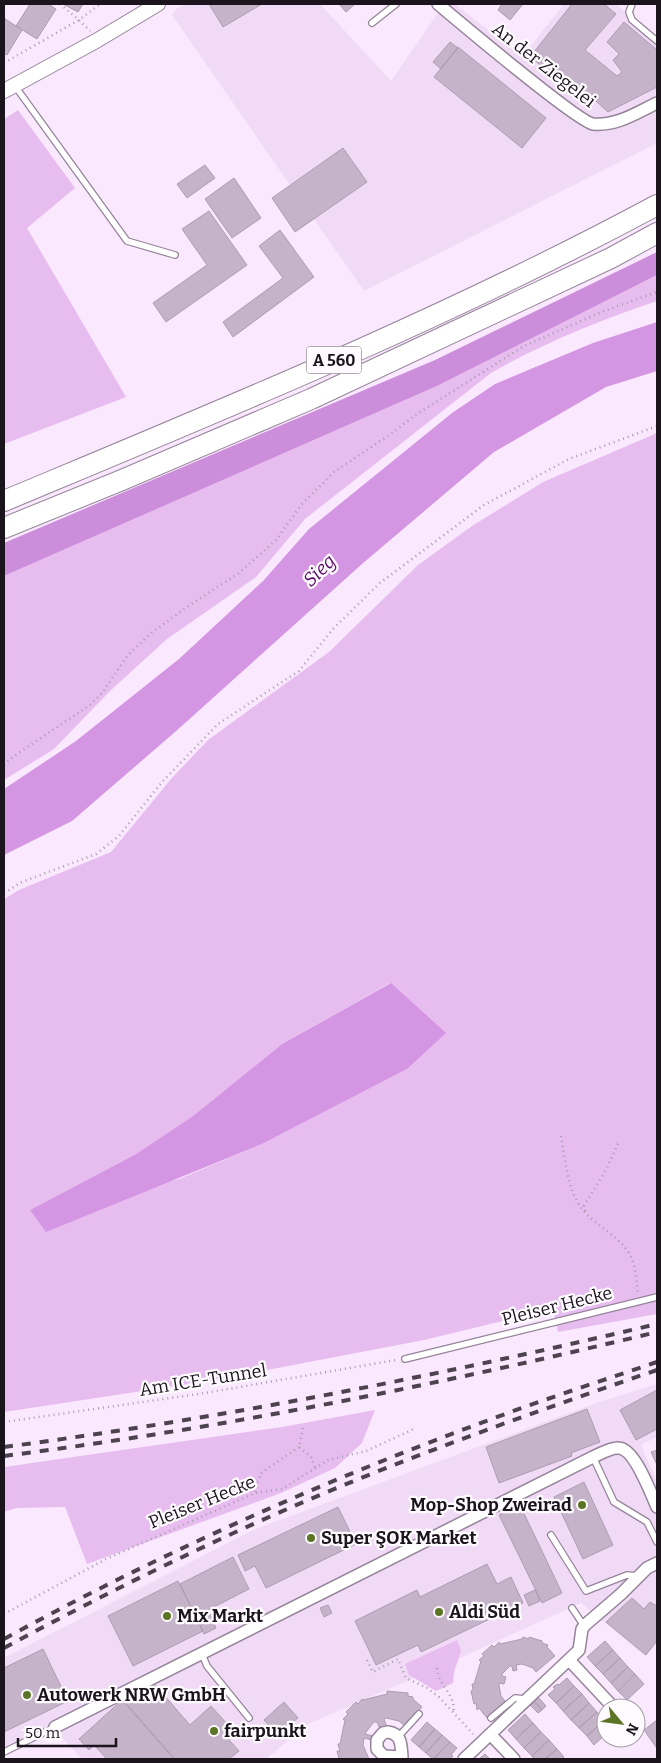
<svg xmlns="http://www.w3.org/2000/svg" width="661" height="1763" font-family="Bitter,serif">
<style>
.built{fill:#f1daf6}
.green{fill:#e7bdf0;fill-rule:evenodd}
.forest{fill:#cc8dda}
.water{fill:#d495e2}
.building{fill:#c5b3c9;stroke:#ad9cb1}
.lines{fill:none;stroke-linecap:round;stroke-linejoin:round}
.service-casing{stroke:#958499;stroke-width:8}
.minor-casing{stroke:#958499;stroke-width:14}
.tertiary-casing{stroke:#958499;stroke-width:16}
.motorway-casing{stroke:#958499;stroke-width:22}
.path{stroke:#a99bac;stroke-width:2.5;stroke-dasharray:1 4;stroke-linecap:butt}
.service{stroke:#fff;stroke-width:5.5}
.minor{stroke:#fff;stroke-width:11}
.tertiary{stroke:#fff;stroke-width:14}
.motorway{stroke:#fff;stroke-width:20}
.rail{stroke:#4c434e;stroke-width:4;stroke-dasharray:9 9;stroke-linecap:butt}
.poi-dot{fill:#5c7426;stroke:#fefbff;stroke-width:2}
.labels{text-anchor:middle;stroke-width:4.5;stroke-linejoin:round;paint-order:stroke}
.shield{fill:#fefbff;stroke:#5f5960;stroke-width:1}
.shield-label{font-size:16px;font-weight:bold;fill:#1b141c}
.street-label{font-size:18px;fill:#1b141c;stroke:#fefbff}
.poi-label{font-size:18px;font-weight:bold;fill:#1b141c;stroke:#fefbff;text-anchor:start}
.water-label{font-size:19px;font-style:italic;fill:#5b0a6a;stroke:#fefbff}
</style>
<rect width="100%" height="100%" fill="#fae8fe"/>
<path class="built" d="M186,4h134l71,77 53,-77h11l67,53 42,-53h52l41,35v104l-293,148 -50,-72 53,-38 -24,-33 -53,37 -118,-170 4,-6z
M657,1384v53l-16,8 16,37v159l-12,15 -64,-53 -137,62 -136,59 -42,35h-184l-24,-26 -5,-10 -49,25v-90l249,-128 346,-128z"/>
<path class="green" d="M18,110l57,78 -48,40 99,169 -122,47v-325z
M657,275v26c-56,19 -114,42 -166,72l-186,146 -49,58 -89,62 -57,52 -56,58 -50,31v-204l433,-190z
M657,433v881l-99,18 -5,-23 -129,31 -209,40 -211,32v-513l15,-9 92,-38 60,-73 37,-39 121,-88 89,-87 54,-39 71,-44zM390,983l17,86 -145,75 -83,35 -149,31 106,-56 57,-38 89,-72z
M375,1410l-13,33 -27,25 -54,25 -194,71 -22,-57 -49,1 -12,4v-45l278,-40z
M457,1640l4,11 -7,21 -1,11 -17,8 -27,-16 -4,-11z"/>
<path class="forest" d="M657,252v23l-220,111 -433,190v-33l431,-183z"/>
<path class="water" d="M657,322v49l-51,16 -112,65 -132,112 -187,168 -103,89 -68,34v-66l72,-48 103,-82 84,-78 46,-52 143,-116 43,-29 98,-41z
M391,983l55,50 -39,36 -145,75 -216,88 -16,-22 106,-56 57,-38 89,-72z"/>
<path class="building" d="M30,4h18l8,5 -19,30 -21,-13z
M63,4h20l-5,8z
M209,4h53l-39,23z
M339,4h16l-9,8z
M502,4h21l-13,16 -12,-10z
M572,4h32l12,10 -31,36 32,26 5,-4 -9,-12 6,-6 -12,-12 17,-20 33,28v37l-49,25 -12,-11 -4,4 -62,-48z
M4,18l18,12 -15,25 -3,-2z
M450,42l8,6 -17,21 -8,-7z
M458,47l88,71 -24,30 -88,-71z
M343,148l24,34 -72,50 -23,-34z
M205,165l10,13 -28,20 -10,-14z
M234,178l27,40 -29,20 -27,-39z
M209,211l38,54 -81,57 -13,-19 54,-38 -25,-36z
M280,230l34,47 -81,60 -10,-15 60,-44 -24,-32z
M657,1390v39l-21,11 -16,-30z
M587,1409l13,33 -29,11 1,3 -73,27 -13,-36z
M657,1450v15l-6,-13z
M584,1482l29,63 -30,14 -29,-62z
M520,1505l42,88 -20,10 -43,-88z
M338,1507l18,37 -90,44 -11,-22 -10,5 -7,-16z
M233,1557l16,32 -41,21 8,18 -12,6 -24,-50z
M487,1564l10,20 14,-7 12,26 -102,49 -3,-7 -42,20 -21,-44 62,-31 3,7z
M178,1581l25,50 -70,35 -25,-50z
M535,1590l5,11 -11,5 -5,-11z
M632,1598l12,11 6,-7 7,4v35l-11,14 -40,-33z
M328,1605l4,8 -8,4 -4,-9z
M523,1637l6,2v-2l13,4v2l6,2 -1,2 8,9 -19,16 -3,-4 -11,-4 -6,1 1,5 -4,1 -1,-5h-2l-8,8v2l4,1 -2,7 -5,-1v2l2,11 4,5 -18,17 -8,-10 -2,2 -1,-7 -2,1 -3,-13 2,-1 -1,-6h2l7,-23 -2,-1 5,-4 -2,-2 10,-9 2,2 5,-5 1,2 22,-5z
M605,1641l8,9 -18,16 -8,-9z
M43,1649l25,52 -64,31v-64z
M613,1650l7,8 -17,16 -8,-8z
M620,1658l8,9 -17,16 -8,-9z
M628,1667l7,7 -17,17 -7,-8z
M635,1674l9,10 -17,16 -9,-9z
M567,1678l7,8 -18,17 -8,-8 7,-6 -2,-2 5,-3 1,1z
M155,1685l35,40 21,-19 25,28 -7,6 10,11 -10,8h-54l-52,-59z
M574,1686l8,8 -19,17 -7,-8z
M387,1691l21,2v3l5,1v2l9,8 -17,19 -6,-5 -13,-3 -2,1 3,8 -7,2 -3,-7h-3l-8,10 -1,2 8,2 -1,4 -8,-2 -1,7 6,14h-30l-2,-8h3l-2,-7h2l5,-24 -2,-1 5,-5 -2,-2 10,-10 2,2 4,-5 1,1 24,-6z
M582,1694l7,9 -18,17 -8,-9z
M538,1697l8,9 -4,4 -8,-9z
M122,1700l52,59h-67l-13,-14 -5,5 -10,-11z
M534,1701l8,9 -4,3 -8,-8z
M284,1702l14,16 -21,17 -13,-15z
M589,1703l8,9 -18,16 -8,-8z
M597,1712l8,8 -18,16 -8,-8z
M525,1714l8,9 -17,16 -8,-9z
M605,1720l1,14 -12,11 -7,-9z
M657,1720v26l-1,1 -12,-17z
M427,1722l8,7 -16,18 -8,-7z
M533,1723l8,9 -17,16 -8,-9z
M435,1729l7,6 -16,18 -7,-6z
M541,1732l8,8 -17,16 -8,-8z
M442,1735l8,7 -17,17 -7,-6z
M549,1740l8,9 -12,10h-11l-2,-3z
M450,1742l7,6 -6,7 2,1 -3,3h-16z
M557,1749l7,8 -2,2h-17z
M485,1754l5,5h-11z"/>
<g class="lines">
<g class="service-casing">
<path id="service" d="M632,4l-3,8 3,8 25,21
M372,23l24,-19
M15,86l112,155 48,14
M405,1359l252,-62
M593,1457l21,45 33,20 10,20
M551,1535l35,56 41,-16 11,1
M572,1608l10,15 3,2
M202,1654l5,12 42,52
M491,1718l24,-20 11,1
M398,1737l21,-23
M4,1752l51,-25"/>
</g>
<g class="minor-casing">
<path id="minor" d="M438,4c19,16 140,118 155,120 24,2 43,-11 64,-21
M569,1660l45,48
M55,1727l538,-270c7,-3 18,-10 26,-9 16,1 32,46 38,59
M388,1732c14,2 13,13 14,25l-18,-1 -7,-7v-9l6,-7z
M490,1734l24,25
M464,1759l115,-109 3,-21 3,-4 36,-31 26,-26 10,-5"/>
</g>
<g class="tertiary-casing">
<path id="tertiary" d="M4,91l92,-50 62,-37"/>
</g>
<g class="motorway-casing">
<path id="motorway" d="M4,501c220,-92 443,-183 653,-296
M4,528l118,-48 189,-81 300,-141 46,-25"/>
</g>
<path class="path" d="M60,4l19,16 11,11
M4,63l75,-43 21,-16
M4,765l10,-9 76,-51 12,-12 26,-38 22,-21 37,-27 52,-34 37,-33 26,-36 32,-32 58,-39 25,-19 107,-68 80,-35 53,-19
M4,893l18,-11 74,-28 23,-18 43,-54 56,-58 81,-53 34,-42 47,-46 104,-78 85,-46 88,-33
M561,1136c4,22 6,48 17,67 13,22 40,30 52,52 6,11 6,25 8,38
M585,1211l-1,-5 23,-38 12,-27
M4,1422l201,-29 191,-33
M303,1428l-4,19 12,10 4,11
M255,1492l6,-19 38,-26
M4,1614l102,-55 149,-66 27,-4 46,-29 38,-9 50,-23
M367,1660l6,12 25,-13 8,19 21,10 13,10 33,36
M437,1668c1,18 20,27 16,45"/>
<use href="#service" class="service"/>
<use href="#minor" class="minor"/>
<use href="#tertiary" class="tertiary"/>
<use href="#motorway" class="motorway"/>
<path class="rail" d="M4,1447c220,-29 438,-72 653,-123
M4,1456c220,-28 438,-72 653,-124
M4,1639c155,-85 319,-158 485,-219 56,-21 112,-39 168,-58
M4,1648c126,-68 256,-131 390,-183 87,-34 175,-65 263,-95"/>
</g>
<g class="poi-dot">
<circle cx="582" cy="1505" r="5"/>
<circle cx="311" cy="1538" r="5"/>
<circle cx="439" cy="1612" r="5"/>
<circle cx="167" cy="1616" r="5"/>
<circle cx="27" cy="1695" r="5"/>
<circle cx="214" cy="1731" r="5"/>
</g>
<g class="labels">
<rect class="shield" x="306.5" y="346.5" width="55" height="27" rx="4"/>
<g class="shield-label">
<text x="334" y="366">A 560</text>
</g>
<g class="street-label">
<text transform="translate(544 65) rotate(38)" y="6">An der Ziegelei</text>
<text transform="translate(557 1306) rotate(-14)" y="6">Pleiser Hecke</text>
<text transform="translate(203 1380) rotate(-9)" y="6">Am ICE-Tunnel</text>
<text transform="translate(202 1502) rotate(-22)" y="6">Pleiser Hecke</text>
</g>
<g class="poi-label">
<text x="572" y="1511" text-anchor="end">Mop-Shop Zweirad</text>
<text x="321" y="1544">Super ŞOK Market</text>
<text x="449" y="1618">Aldi Süd</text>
<text x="177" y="1622">Mix Markt</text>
<text x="37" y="1701">Autowerk NRW GmbH</text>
<text x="224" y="1737">fairpunkt</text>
</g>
<g class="water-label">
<text transform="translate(319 570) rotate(-44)" y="7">Sieg</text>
</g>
</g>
<rect width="661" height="1763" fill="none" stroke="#1b141c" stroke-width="10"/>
<g transform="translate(621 1723) rotate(119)"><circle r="24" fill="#fefbff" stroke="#a39fa4"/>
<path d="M0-4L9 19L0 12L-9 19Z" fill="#5c7426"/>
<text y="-8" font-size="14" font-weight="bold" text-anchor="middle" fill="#1b141c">N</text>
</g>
<path d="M18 1738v8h98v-8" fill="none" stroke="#1b141c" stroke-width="2.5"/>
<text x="25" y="1738" font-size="15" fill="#1b141c" stroke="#fefbff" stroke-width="4" paint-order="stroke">50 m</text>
</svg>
